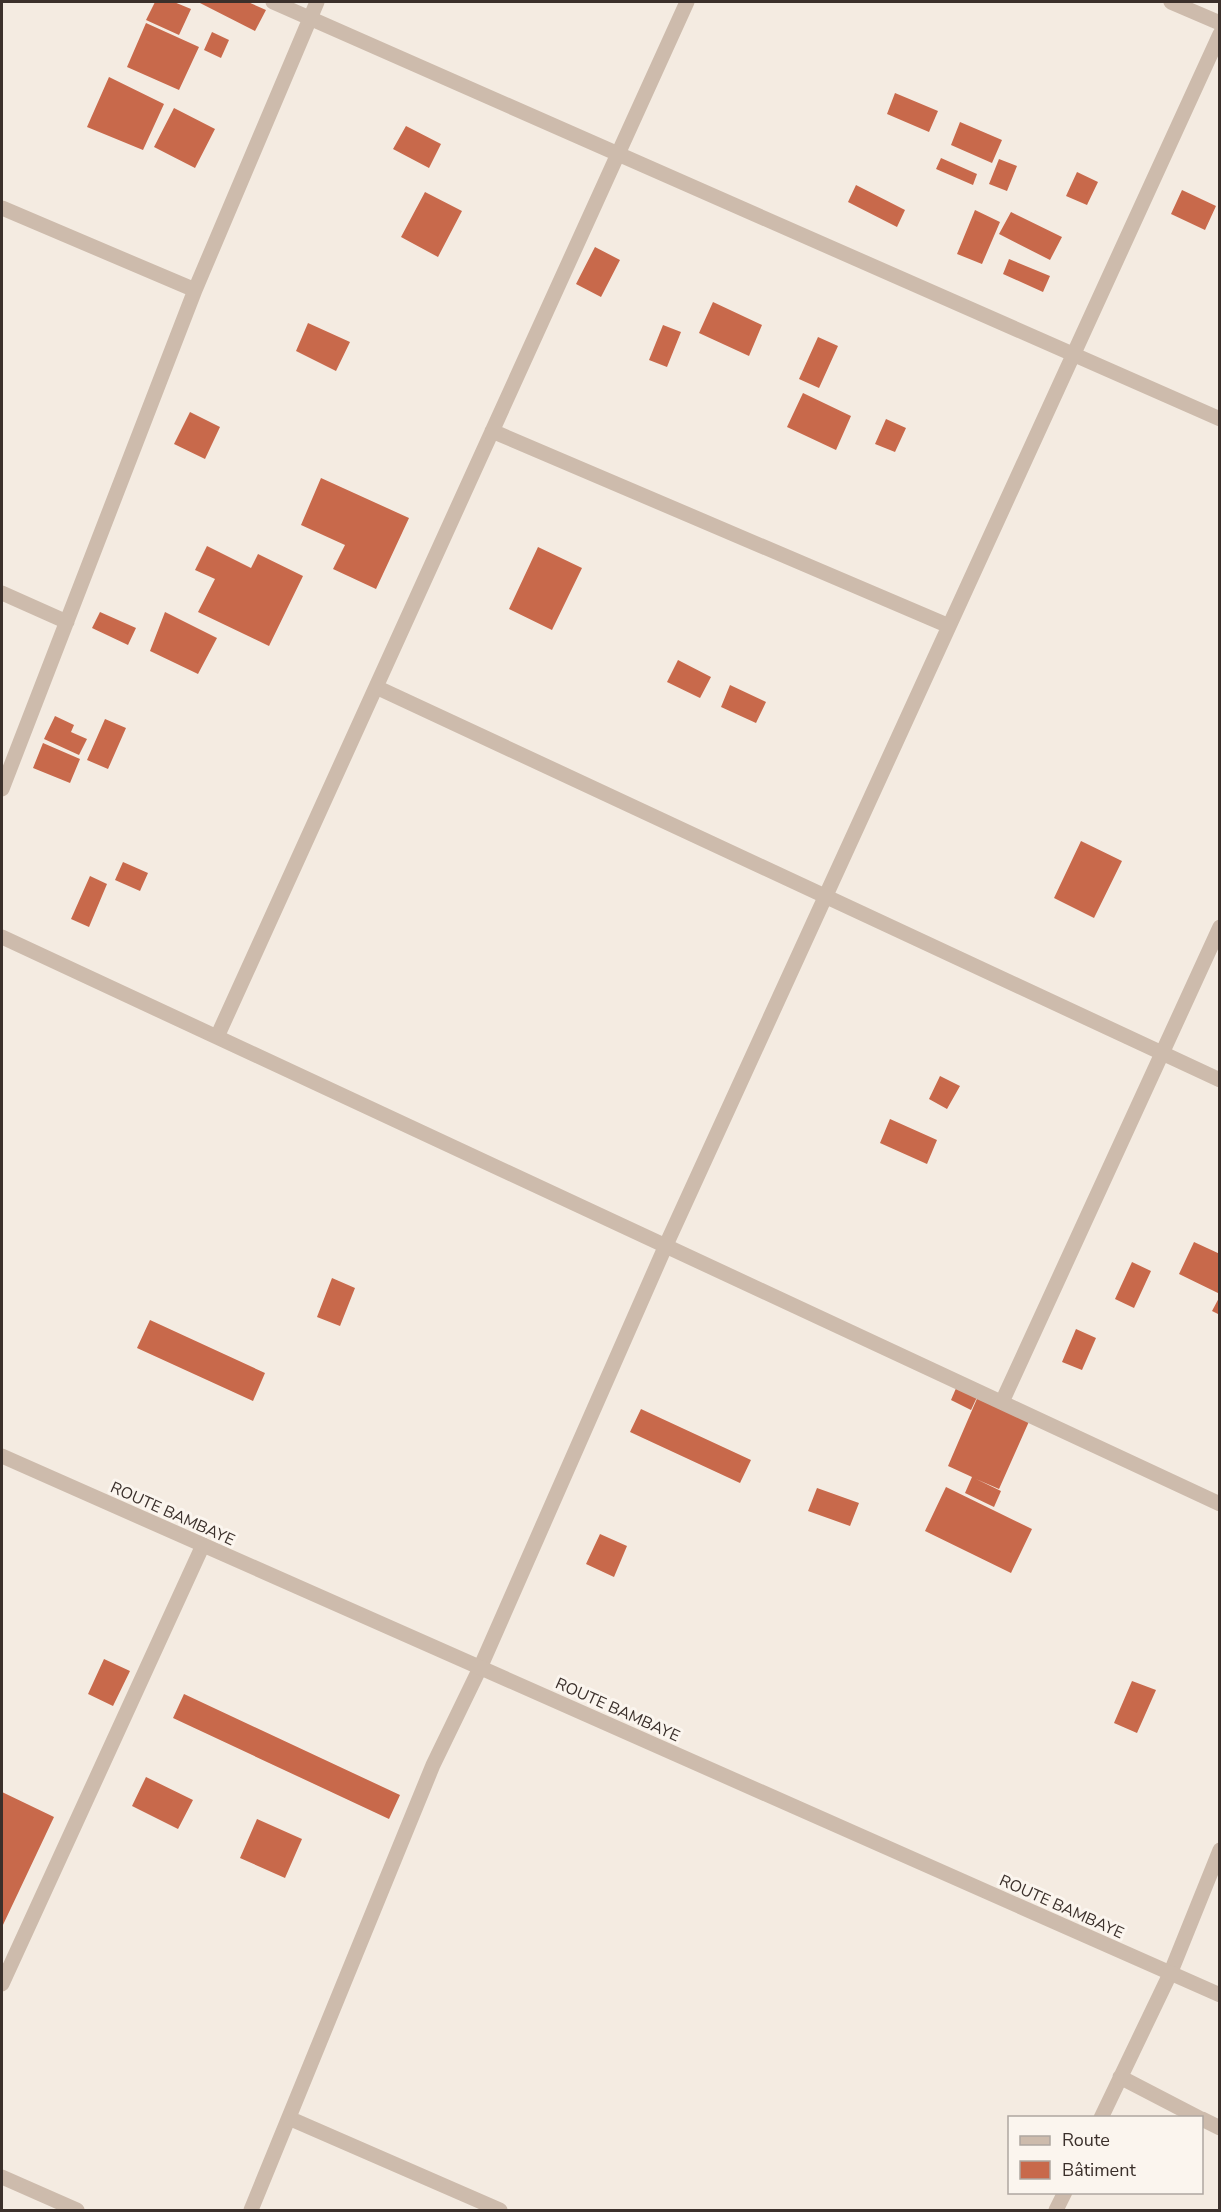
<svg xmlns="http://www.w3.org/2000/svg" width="1221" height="2212" font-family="'Nunito Sans',sans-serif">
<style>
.building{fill:#c8694b}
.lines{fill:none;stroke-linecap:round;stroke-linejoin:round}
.minor{stroke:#cdbbac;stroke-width:15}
.tertiary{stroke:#cdbbac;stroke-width:15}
.labels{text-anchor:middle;stroke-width:6;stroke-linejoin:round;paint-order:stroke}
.street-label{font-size:16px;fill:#3b302b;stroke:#fbf5ee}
</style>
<rect width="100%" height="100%" fill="#f4ebe1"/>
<path class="building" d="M155,2h19l17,7 -12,26 -33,-15z
M198,2h50l18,8 -11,21z
M146,23l53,24 -20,43 -52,-23z
M212,32l17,8 -8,18 -17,-8z
M109,77l55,27 -21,46 -56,-23z
M895,93l43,18 -9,21 -42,-18z
M174,108l41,21 -20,39 -41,-21z
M960,122l42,18 -10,23 -41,-18z
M406,126l35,18 -12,24 -36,-19z
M941,158l36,16 -4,11 -37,-16z
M999,159l18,7 -10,25 -18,-7z
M1077,172l21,10 -11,23 -21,-9z
M856,185l49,25 -8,17 -49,-25z
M1182,190l34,16 -11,24 -34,-16z
M425,192l37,19 -24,46 -37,-20z
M975,210l25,12 -18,42 -25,-10z
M1011,212l51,25 -12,23 -51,-26z
M595,247l25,13 -19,37 -25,-13z
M1009,259l41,17 -7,16 -40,-18z
M713,302l49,23 -13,31 -50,-23z
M308,323l42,19 -14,29 -40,-20z
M663,325l18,7 -14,35 -18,-7z
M818,337l20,9 -19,42 -20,-9z
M803,393l48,23 -15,34 -49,-23z
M190,412l30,15 -15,32 -31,-15z
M886,419l20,9 -11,24 -20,-8z
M321,478l88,40 -33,71 -43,-20 12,-24 -44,-20z
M207,546l44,22 7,-14 45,22 -34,70 -71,-34 17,-33 -20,-9z
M538,547l44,21 -30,62 -43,-21z
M100,612l36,16 -8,17 -36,-17z
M165,612l52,26 -19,36 -48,-23z
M678,660l33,17 -11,21 -33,-16z
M730,685l36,17 -10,21 -35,-16z
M55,716l19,9 -3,7 16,7 -8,16 -35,-16z
M105,719l21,9 -18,41 -21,-9z
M43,743l37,16 -10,24 -37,-15z
M1081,841l41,20 -28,57 -40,-20z
M123,862l25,11 -8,18 -25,-11z
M90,876l17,8 -18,43 -18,-8z
M940,1076l20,10 -13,23 -18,-10z
M890,1119l47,21 -10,24 -47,-21z
M1194,1242l26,12v40l-41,-20z
M1132,1262l19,9 -17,37 -19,-9z
M332,1278l23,10 -15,38 -23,-9z
M1220,1296v19l-8,-4z
M150,1320l115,53 -12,28 -116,-53z
M1076,1329l20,9 -14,32 -20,-8z
M957,1386l21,9 -7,15 -20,-10z
M979,1394l52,23 -32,72 -23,-10 25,12 -7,16 -29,-14 7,-16 -24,-11z
M641,1409l110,51 -11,23 -110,-51z
M946,1487l86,42 -21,44 -86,-42z
M817,1488l42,15 -9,23 -42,-15z
M600,1534l27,12 -13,31 -28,-13z
M104,1659l26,12 -17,35 -25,-12z
M1132,1681l24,9 -19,43 -23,-10z
M184,1694l216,101 -11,24 -216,-101z
M146,1777l47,23 -15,29 -46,-23z
M2,1792l52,25 -52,110z
M257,1819l45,20 -17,39 -45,-20z"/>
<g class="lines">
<path class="minor" d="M273,2l947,417
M1171,2l49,21
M2,208l193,82
M492,431l457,195
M2,593l65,29
M376,687l844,393
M2,789l193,-499 122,-288
M2,937l1218,567
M217,1037l470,-1035
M1002,1402l218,-475
M2,1984l201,-439
M1120,2077l79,41
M289,2118l211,92
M1101,2118l69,-144 50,-124
M1202,2119l18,9
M2,2177l75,33
M251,2210l182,-445 47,-97 186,-423 554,-1211
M1056,2210l9,-18"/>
<path class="tertiary" d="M2,1456l1218,539"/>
</g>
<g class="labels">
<g class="street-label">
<text transform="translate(173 1513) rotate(24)" y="6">ROUTE BAMBAYE</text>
<text transform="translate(618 1709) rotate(24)" y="6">ROUTE BAMBAYE</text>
<text transform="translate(1062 1906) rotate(24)" y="6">ROUTE BAMBAYE</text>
</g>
</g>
<rect width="1221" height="2212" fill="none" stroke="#3b302b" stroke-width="6"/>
<rect x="1008" y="2116" width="195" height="78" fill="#fbf5ee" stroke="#aea6a0" stroke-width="1.5"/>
<rect x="1020" y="2136" width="30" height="9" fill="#cdbbac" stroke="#aea6a0" stroke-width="1.5"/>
<text x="1062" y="2146" font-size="18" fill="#3b302b">Route</text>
<rect x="1020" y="2161" width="30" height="18" fill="#c8694b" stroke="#aea6a0" stroke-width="1.5"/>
<text x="1062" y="2176" font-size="18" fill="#3b302b">Bâtiment</text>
</svg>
